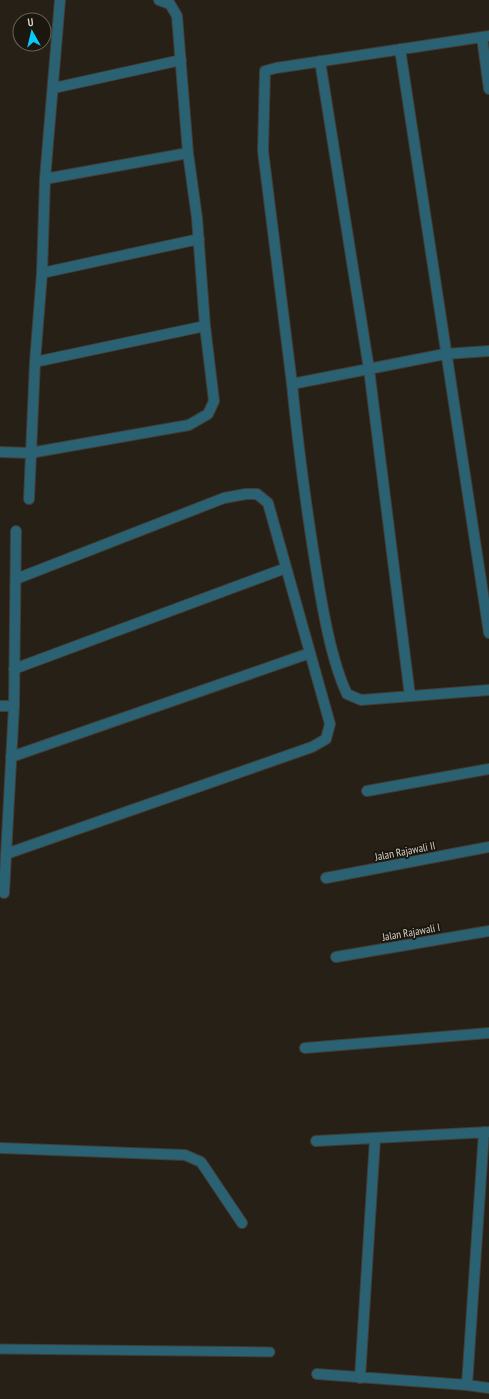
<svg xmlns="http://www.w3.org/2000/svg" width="489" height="1399" font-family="'PT Sans Narrow',sans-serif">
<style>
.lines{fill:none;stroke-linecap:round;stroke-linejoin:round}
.lane-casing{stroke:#423d34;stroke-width:11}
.street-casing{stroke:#423d34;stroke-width:12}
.lane{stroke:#2a6173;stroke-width:9}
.street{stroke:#2a6173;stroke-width:10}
.labels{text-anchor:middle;stroke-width:4;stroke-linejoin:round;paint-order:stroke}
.street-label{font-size:11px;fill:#d7d3cc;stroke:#1c170e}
</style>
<rect width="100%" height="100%" fill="#262017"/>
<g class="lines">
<g class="lane-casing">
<path id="lane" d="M0,1349l270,3"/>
</g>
<g class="street-casing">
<path id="street" d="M482,37l7,52
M400,49l89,584
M320,61l49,308 41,327
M54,88l127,-28
M45,179l143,-26
M42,273l157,-34
M489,351l-44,3 -153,30c6,62 14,122 24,184 6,38 15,92 31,126l14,6 128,-10
M35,362l170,-36
M292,384l-29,-233 2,-80 11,-3 213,-32
M0,452l30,1 159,-28 19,-11 6,-13 -9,-75 -8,-108 -9,-65 -11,-137 -7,-12 -11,-4
M29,499l6,-137 7,-89 3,-94 15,-179
M14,669l272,-101
M0,706h14
M11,757l299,-104
M367,791l122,-22
M6,854l306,-107 14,-8 4,-15 -62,-221 -11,-9h-11l-22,4 -208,81
M326,878l163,-31
M4,893l10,-187 2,-175
M336,957l153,-26
M305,1048l184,-15
M316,1141l173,-9
M0,1148l185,7 16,7 41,61
M317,1374l150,11 22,3
M360,1378l15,-239
M467,1385l17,-253"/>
</g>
<use href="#lane" class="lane"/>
<use href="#street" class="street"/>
</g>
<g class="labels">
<g class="street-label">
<text transform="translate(405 851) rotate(-11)" y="4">Jalan Rajawali II</text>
<text transform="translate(411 932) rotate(-10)" y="4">Jalan Rajawali I</text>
</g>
</g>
<g transform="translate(32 32) rotate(352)"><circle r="19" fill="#1c170e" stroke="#67625a"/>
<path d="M0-3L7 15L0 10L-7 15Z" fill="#06cbf9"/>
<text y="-6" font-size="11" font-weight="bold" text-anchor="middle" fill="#d7d3cc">U</text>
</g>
</svg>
